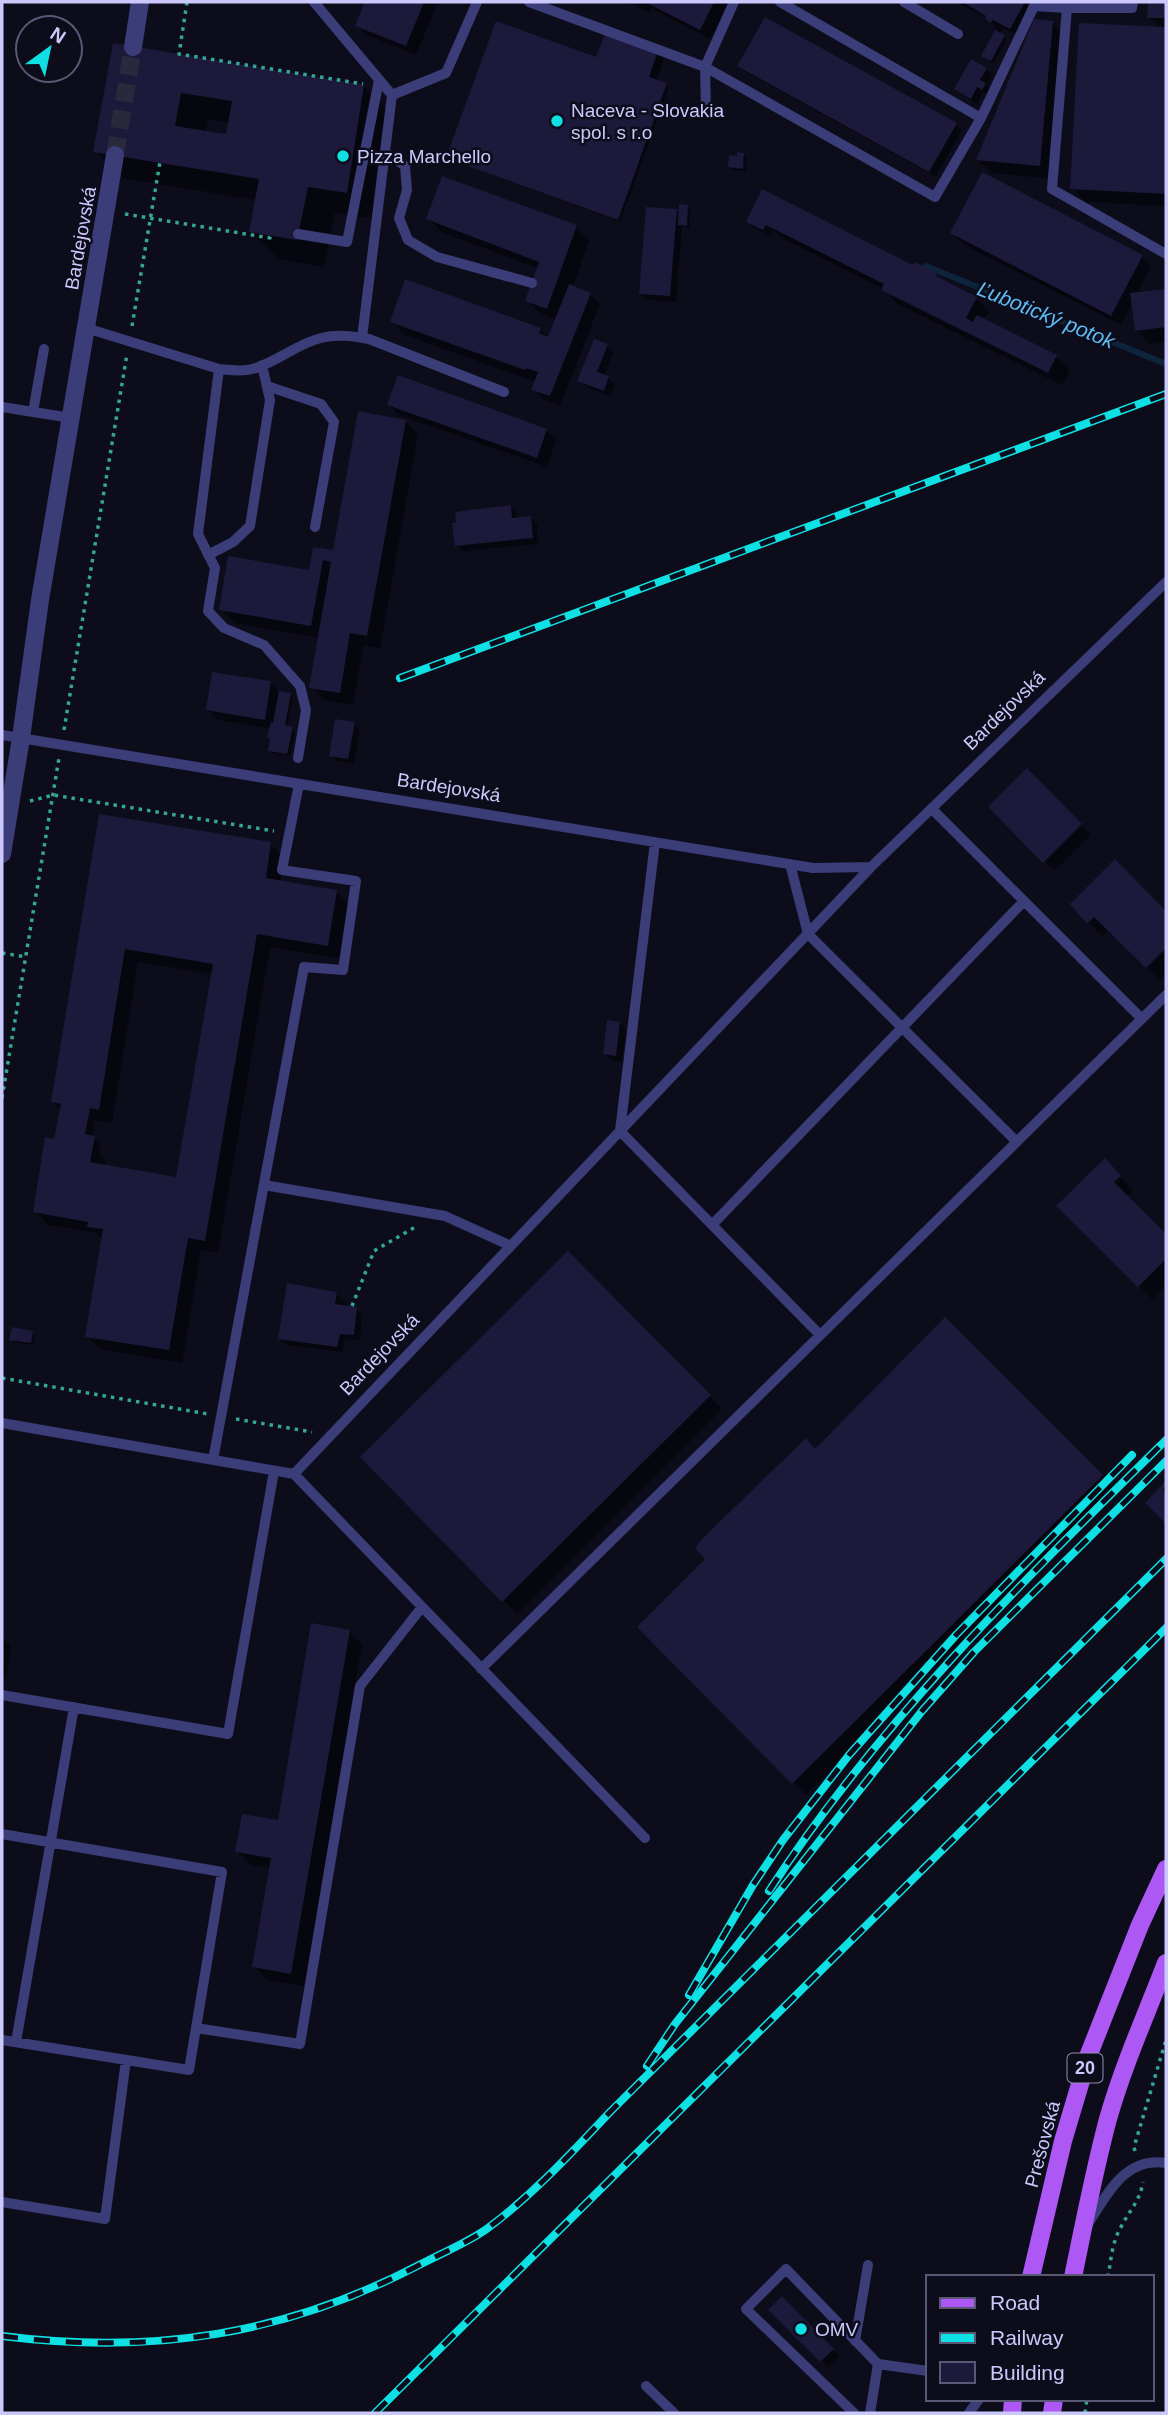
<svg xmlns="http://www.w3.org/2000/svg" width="1168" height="2415" font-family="Helvetica,sans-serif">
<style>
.shadow{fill:#0007;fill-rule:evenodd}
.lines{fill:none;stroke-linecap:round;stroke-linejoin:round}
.stream{stroke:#0e243d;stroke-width:6}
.building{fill:#1d193b;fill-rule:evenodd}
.minor-tunnel{stroke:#2a283d;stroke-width:18;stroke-dasharray:18 9;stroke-linecap:butt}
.path{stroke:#33a695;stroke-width:3.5;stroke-dasharray:3.5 5;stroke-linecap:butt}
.service{stroke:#3a3d77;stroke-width:10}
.minor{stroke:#3a3d77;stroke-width:18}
.primary{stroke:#ad57f5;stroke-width:18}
.rail-casing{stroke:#0ee0e4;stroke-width:8}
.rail{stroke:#0d0c1b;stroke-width:5;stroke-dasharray:16;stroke-linecap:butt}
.poi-dot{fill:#0ee0e4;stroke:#0d0c1b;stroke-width:2.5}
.labels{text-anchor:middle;stroke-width:5;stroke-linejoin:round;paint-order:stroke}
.shield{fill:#0d0c1b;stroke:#9290b8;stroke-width:2}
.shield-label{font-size:18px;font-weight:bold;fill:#cbc9fc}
.poi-label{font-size:19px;fill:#cbc9fc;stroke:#0d0c1b;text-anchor:start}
.street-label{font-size:19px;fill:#cbc9fc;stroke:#0d0c1b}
.water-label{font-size:21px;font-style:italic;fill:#5ebcf5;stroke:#0d0c1b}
</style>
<rect width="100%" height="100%" fill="#0d0c1b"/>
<path class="shadow" d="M367,2h71l-22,53 -49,-20 -10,-10z
M628,2h101l-19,37 -59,-31 -2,5z
M957,2h68l9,9 -14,26 -17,-9 -3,6 7,5 -13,24 -11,-7 14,-27 -10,-11z
M1150,2h16v204l-80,-4 -14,-14 89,-159 -12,-12z
M1052,23l14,13 -13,143 -62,-6 -13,-13z
M114,45l250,41 27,28 -17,105 -39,-6 -11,54 -46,-8 -27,-28 5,-31 -134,-22 -27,-27zM208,119l22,4 -2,13 -23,-3z
M657,53l7,6 -8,22 13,6 -49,135 -172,-64 155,-96z
M739,66l217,58 6,6 -26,47 -190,-105z
M986,69l7,6 -6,11 4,5 -2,4 -6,-3 -6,12 -21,-15z
M743,154l3,3v14l-14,-1 -3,-3z
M763,192l151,75 22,8 6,6 33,17 14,13 -5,9 72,37 14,13 -8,15 -166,-82 -13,-14 -101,-51 -9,-9 -3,6 -16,-7 -6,-7z
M687,207l3,3 -1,18 -7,-1 -6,75 -29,-2 -6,-6 35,-83 4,4z
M428,219l148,8 13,13 -16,47 17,7 10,10 -40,101 -17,-6 -10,-9 3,-8 -131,-47 -13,-14 148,8 10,10 7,-19 -16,-6 -14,-14 12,-31 -97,-37z
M952,233l190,23 9,10 -14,28 29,-3v51l-16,2 -14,-14 -3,-28 -12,23 -155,-79z
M607,346l6,6 -9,24 11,8 -5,12 -24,-9 -6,-7z
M389,405l157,25 10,10 -9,27 -148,-52z
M405,421l13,14 -38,213 -17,-3 -10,60 -28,-5 -14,-13 9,-49 -86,-15 -13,-14 89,-37 5,-23 20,3z
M511,507l6,7v5l13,-1 7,6 1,20 -75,7 -6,-6z
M271,683l9,10 13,4 -6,30 8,4 -5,25 -18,-3 -2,-3 1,-21 -53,-9 -10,-10z
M354,724l6,6 -6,34 -17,-3 -6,-6z
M1027,770l64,65 -37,36 -64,-64z
M100,816l170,28 14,13 -4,25 56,9 13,14 -8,54 -71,-12 -52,306 -17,-3 -19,113 -82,-14 -13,-13 16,-96 -7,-7 -48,-8 -13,-14 20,-70 6,-31 -8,-8zM138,962l75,12 -35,205 -74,-12 2,-6 -7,-7 1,-10 -8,-7 3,-17 17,3z
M1115,862l51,51v61l-6,6 -51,-51 -7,7 -30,-31z
M620,1023l6,7 -4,32 -11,-2 -6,-6z
M1118,1174l15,17 -7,6 40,40v48l-14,14 -93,-93z
M568,1253l154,156 -205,205 -155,-157z
M336,1293l10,10v4l10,2 6,6 -2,25 -15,-1 -2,13 -57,-7 -7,-6z
M945,1319l170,171 -309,305 -167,-168z
M32,1333l3,2 -2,10 -19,-3 -3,-3z
M349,1631l13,14 -58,341 -36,-6 -14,-13 17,-99 -20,-3 -14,-14 42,-28z
M2,1637l9,9 -5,32 -4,-1z
M782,2299l57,57 -11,11 -57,-57z"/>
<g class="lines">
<path class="stream" d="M926,266l240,98"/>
</g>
<path class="building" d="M365,2h59l-18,44 -51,-20z
M645,2h69l-14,28z
M963,2h62l-15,27 -17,-9 -2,3 -6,-4 1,-3z
M1148,2h18v16h-19z
M765,17l192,106 -28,49 -192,-106z
M1034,19l19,2 -13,145 -64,-6z
M496,21l100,36 10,-25 52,19 -9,26 18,6 -49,137 -172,-62z
M1079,23l87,4v167l-96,-5z
M995,30l10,5 -14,26 -10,-5z
M113,43l251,42 -17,108 -39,-6 -11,53 -48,-8 10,-53 -166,-27zM181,93l51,8 -6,33 -51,-8z
M971,59l16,9 -7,12 6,3 -4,7 -5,-3 -6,12 -17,-10z
M737,152l7,1 -1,16 -15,-2 1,-12 8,1z
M982,172l161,83 -32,61 -161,-83z
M442,176l135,49 -30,84 -22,-8 14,-39 -113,-43z
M762,189l151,76 2,-3 22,11 -1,3 41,21 -11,21 7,4 4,-7 80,40 -9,18 -167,-83 3,-6 -118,-59 -3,5 -17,-8z
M679,204l9,1 -1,21 -9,-1z
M646,207l31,2 -7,87 -31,-2z
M405,279l136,49 -2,5 9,4 21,-53 22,9 -41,103 -19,-6 7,-18 -11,-4 -2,2 -135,-48z
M1166,289v38l-31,4 -5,-38z
M594,339l14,5 -11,28 12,4 -5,15 -27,-10z
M398,375l149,54 -10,29 -150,-53z
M358,411l48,9 -39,216 -17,-3 -10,60 -31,-5 22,-126 -8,-2 -12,66 -92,-16 9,-54 81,14 4,-23 20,3z
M511,505l1,13 19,-2 2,22 -78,8 -3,-23h4l-1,-11z
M212,672l59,9 -6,39 -59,-10z
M279,691l12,2 -6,32 8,2 -6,27 -19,-3 2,-13 -3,-1 4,-15 2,1z
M335,719l20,3 -7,37 -19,-3z
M1027,768l55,56 -39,39 -55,-56z
M99,814l172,28 -5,36 71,12 -9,56 -71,-12 -52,307 -17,-3 -19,112 -84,-13 18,-108 -16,-2 1,-5 -55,-10 12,-75 9,2 7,-35 -10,-2zM125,949l88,15 -37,213 -86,-15 5,-26 -10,-2 5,-26 9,2z
M1115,859l51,52v37l-20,20 -52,-51 -7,7 -17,-20z
M607,1020l13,2 -4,34 -13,-2z
M1105,1158l16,18 -7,6 52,52v25l-28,28 -82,-81z
M568,1251l143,144 -209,207 -142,-145z
M287,1283l50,9 -2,12 22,3 -3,28 -14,-1 -3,13 -59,-8z
M945,1317l158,158 -311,309 -155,-157 68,-68 -10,-11 7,-9 104,-101 9,11z
M12,1327l21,4 -2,12 -22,-3z
M1166,1481v5l-4,4 4,4v25l-2,3 -19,-19z
M311,1623l39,7 -59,344 -39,-7 19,-109 -36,-6 7,-38 36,6z
M782,2296l52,53 -14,13 -52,-52z"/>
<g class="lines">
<path class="minor-tunnel" d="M115,155l18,-108"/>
<path class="path" d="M187,2l-8,52 184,30
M125,214l145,24v-2
M132,326l28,-164
M64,730l63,-376
M30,801l23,-6 221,36
M2,953l24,4
M2,1098l57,-340
M352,1306l22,-55 43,-25
M2,1378l206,36
M236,1419l76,13
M1135,2151l-1,-4 32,-107
M1108,2277c3,-17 4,-35 13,-50 8,-16 19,-26 22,-45
M1085,2413l2,-14"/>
<path class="service" d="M314,2l78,93 -30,243
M529,2l176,65 230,130 46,-79 -201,-116
M904,2l54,32
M1133,2l-1,6h-65l-15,181 114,65
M392,95l54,-22 31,-71
M706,111l-1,-44 29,-65
M981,118l53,-112 33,2
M385,152l20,14 2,24 -8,28 9,22 29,17 95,26
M298,234l49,8 32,-162
M86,328l133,41c11,1 22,3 33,0 24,-6 44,-25 69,-31 16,-4 31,-2 48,1l135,53
M219,369l-21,165 17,34 -7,43 16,17 40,17 36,41 6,24 -8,48
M267,386l54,18 13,18 -19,105
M2,407l69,11
M33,412l11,-63
M208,555l25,-13 17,-16 20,-126 -8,-35
M2,735l811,133 58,-1 295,-285
M932,809l210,210
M655,842l-35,289 200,204
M790,864l18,70 209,208
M264,1185l181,31 66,30
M712,1225l312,-324
M2,1423l292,51 351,364
M213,1460l91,-493 39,3 13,-89 -74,-11 17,-86
M294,1474l577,-607
M481,1669l685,-674
M2,1695l226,39 46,-263
M2,1834l220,38 -33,198 -187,-30
M196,2028l104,16 60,-358 62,-79
M16,2042l58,-335
M2,2202l103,17 21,-159
M1088,2224c19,-29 37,-68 78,-61
M855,2341l13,-76
M646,2386l28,27
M854,2413l-108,-104 40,-40 92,95
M870,2413l8,-49 50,7
M969,2413l10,-14"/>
<path class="minor" d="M133,47l7,-45
M2,854l19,-116 19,-138 75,-445"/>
<path class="primary" d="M1031,2277l32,-136 26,-87 51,-129 26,-56
M1073,2277c11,-53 21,-106 35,-158 15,-53 38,-104 58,-156
M1012,2413l1,-14
M1052,2413l2,-14"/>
<g class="rail-casing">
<path id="rail" d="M400,678l766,-284
M769,1891c110,-169 254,-310 397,-451
M689,1995l64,-110 30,-45 66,-85 107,-120 176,-180
M647,2066l28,-42 247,-313 52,-59 192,-191
M2,2336c152,19 284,-1 421,-73 21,-11 46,-21 65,-35 46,-34 84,-76 123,-117l555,-552
M375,2413l791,-785"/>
</g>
<use href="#rail" class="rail"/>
</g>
<g class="poi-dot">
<circle cx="557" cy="121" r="7"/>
<circle cx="343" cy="156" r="7"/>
<circle cx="801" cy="2329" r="7"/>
</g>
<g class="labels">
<rect class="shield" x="1067.5" y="2053.5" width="35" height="29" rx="5"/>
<g class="shield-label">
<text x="1085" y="2074">20</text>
</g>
<g class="poi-label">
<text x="571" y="117">Naceva - Slovakia<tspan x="571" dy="22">spol. s r.o</tspan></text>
<text x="357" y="163">Pizza Marchello</text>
<text x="815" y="2336">OMV</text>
</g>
<g class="street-label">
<text transform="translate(80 238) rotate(-80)" y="7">Bardejovská</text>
<text transform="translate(1004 710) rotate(-44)" y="7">Bardejovská</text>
<text transform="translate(449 787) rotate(9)" y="7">Bardejovská</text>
<text transform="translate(379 1354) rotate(-46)" y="7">Bardejovská</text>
<text transform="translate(1042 2144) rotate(-75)" y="7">Prešovská</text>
</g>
<g class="water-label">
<text transform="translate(1046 315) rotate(22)" y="7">Ľubotický potok</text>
</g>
</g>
<rect width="1168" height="2415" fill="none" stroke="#cbc9fc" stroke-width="7"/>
<rect x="926" y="2275" width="228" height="126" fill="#0d0c1b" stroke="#595875" stroke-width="2"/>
<rect x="940" y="2298" width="35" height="10" fill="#ad57f5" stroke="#595875" stroke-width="2"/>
<text x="990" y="2310" font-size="21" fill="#cbc9fc">Road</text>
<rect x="940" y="2333" width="35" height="10" fill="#0ee0e4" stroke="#595875" stroke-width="2"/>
<text x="990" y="2345" font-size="21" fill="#cbc9fc">Railway</text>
<rect x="940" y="2362" width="35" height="21" fill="#1d193b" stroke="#595875" stroke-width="2"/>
<text x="990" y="2380" font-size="21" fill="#cbc9fc">Building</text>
<g transform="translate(49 49) rotate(33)"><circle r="33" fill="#0d0c1b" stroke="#595875" stroke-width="2"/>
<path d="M0-5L12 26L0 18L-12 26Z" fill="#0ee0e4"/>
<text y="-10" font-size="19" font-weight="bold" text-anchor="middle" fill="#cbc9fc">N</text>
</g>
</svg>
